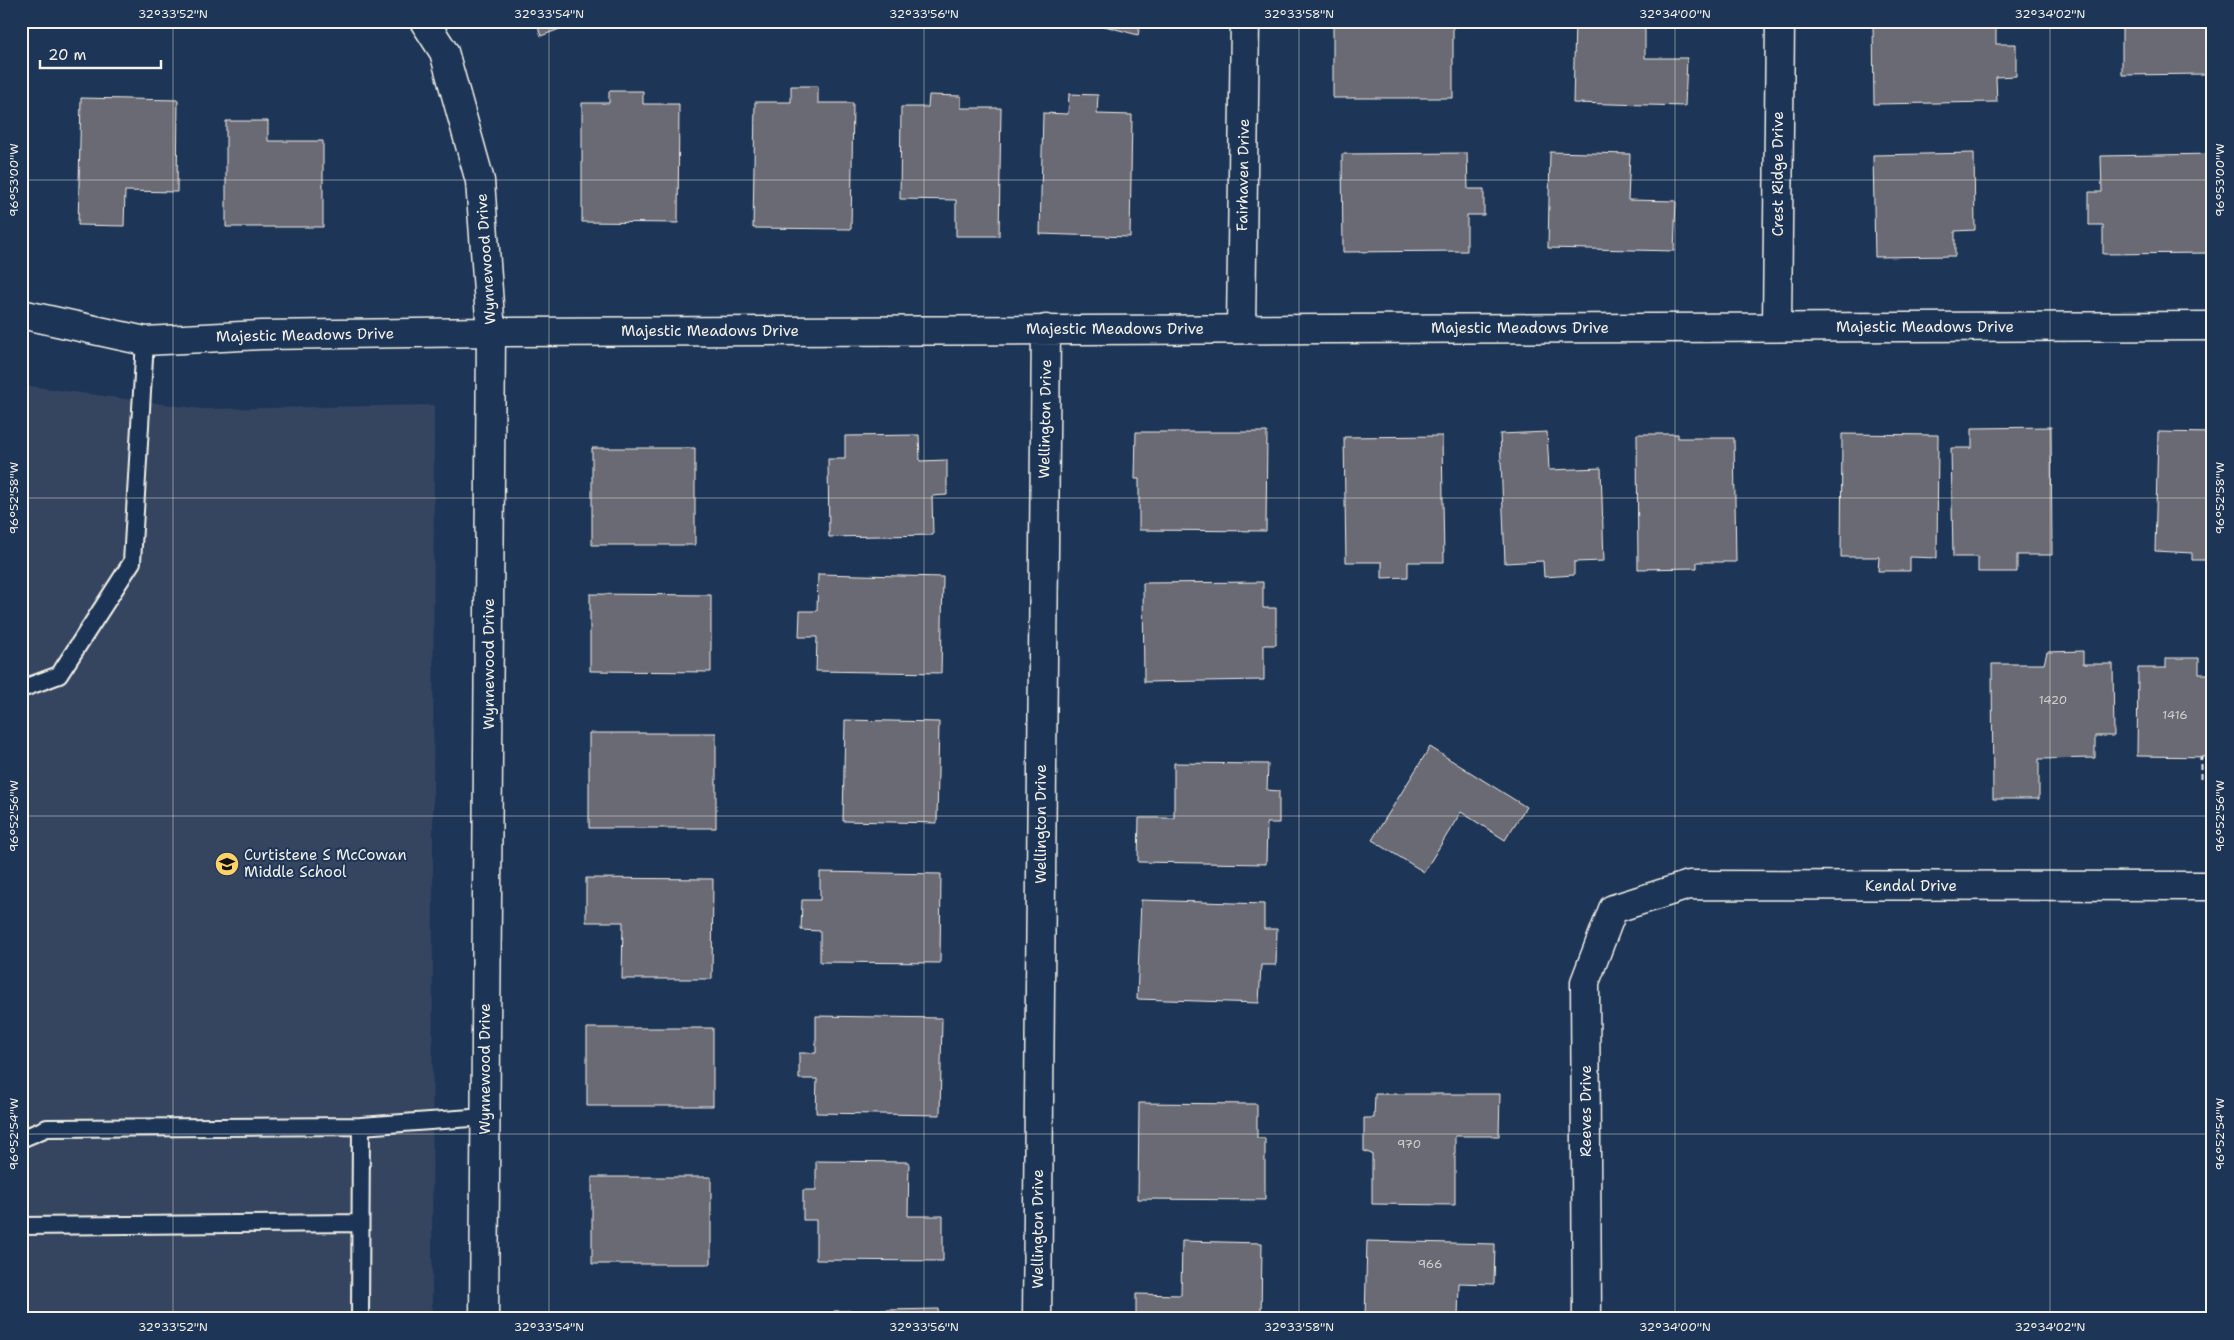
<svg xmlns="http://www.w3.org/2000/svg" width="2234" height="1340" font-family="'Shantell Sans',sans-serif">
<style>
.built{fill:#344560}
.building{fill:#6b6a75;stroke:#f4f1e8}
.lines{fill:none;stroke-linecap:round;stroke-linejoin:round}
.lane-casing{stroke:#f4f1e8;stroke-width:20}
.street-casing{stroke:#f4f1e8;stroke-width:31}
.path{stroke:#f4f1e8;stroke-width:3;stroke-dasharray:5 4;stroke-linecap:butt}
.lane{stroke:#1d3557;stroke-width:16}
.street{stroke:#1d3557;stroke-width:28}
.ticks{fill:none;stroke:#f4f1e8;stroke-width:1;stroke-opacity:0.45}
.labels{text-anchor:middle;stroke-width:4;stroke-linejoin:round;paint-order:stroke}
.number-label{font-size:12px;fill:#d2cfcb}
.street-label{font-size:15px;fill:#f4f1e8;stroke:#1d3557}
.poi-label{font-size:15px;fill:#f4f1e8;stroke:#1d3557;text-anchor:start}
.neatline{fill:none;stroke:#f4f1e8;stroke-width:2}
.ticks-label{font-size:12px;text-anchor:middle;fill:#f4f1e8}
</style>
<rect width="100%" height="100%" fill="#1d3557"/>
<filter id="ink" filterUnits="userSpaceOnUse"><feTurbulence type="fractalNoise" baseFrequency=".02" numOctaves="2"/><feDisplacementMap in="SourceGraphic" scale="10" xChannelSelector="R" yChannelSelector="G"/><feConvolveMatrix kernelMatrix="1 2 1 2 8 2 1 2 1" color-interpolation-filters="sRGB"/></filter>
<g filter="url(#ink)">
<path class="built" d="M21,385l180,24 233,-4 -2,914h-411z"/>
<path class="building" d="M536,21h45l-40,15z
M1086,21h55l-3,14z
M1333,21h120v77h-120z
M1575,21h70v37h42l-2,48 -112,-3z
M1873,21h123v23h20v32l-20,1 1,25 -123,2z
M2122,21h91v29l-7,1 1,23 -85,1z
M791,86h27v17h35l-2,126 -98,-1 2,-126h36z
M609,91h34v13h36l-1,119 -96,-1v-119h27z
M1069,94l29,1 -1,19 35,1 -2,122 -90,-3 3,-121 25,1z
M929,95l32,1v12h40l-2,128h-43v-36l-56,-1 1,-92h27z
M81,98l97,2 -1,92 -52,-1 -1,35 -46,-1z
M226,121h42v20h55v86h-97z
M1550,152l80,2 -2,46 48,1 -2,50 -126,-3z
M1467,153l1,36h16v26h-17v36l-124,1 -1,-98z
M1974,153l1,77 -20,1v25l-80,1 -2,-102z
M2213,154v99l-110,1v-29h-14v-33h13l-1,-36z
M2051,427l1,128h-35v17h-39v-15h-25l-2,-109h21v-20z
M1136,432h131l-1,99 -127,-1v-51h-4z
M1547,432l2,38 52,-2 3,93 -30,1v13l-30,2 -1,-16 -38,2 -5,-129z
M2158,432l55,1v127h-21v-7l-37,-2z
M1637,434h41v4h56l2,124h-39v6l-59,1z
M1842,434l96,1 -1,123 -27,-1v14h-32l1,-14h-38z
M919,435l1,26 27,-1v35l-15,1 1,39 -104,2 -1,-78h17v-23z
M1442,436l2,126h-36v15l-26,1v-16h-36l-2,-125z
M592,448h103v97h-103z
M818,574l125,3 -2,96 -125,-2 1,-34h-18l1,-26h17z
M1263,582v26h13v37h-12v35l-120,2 -1,-99z
M590,594l121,1v77l-121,-1z
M2083,651v13h30l1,72h-19v22l-56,1v40h-46l-1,-135h52l3,-12z
M2166,658h33v16h14v83l-76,-1 1,-88h28z
M845,720l94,2 -2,101 -94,-2z
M589,733h127v95h-127z
M1430,747l96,60 -21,33 -44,-28 -37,60 -52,-32z
M1174,763l94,1 -1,26 12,1v32h-12l-1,41 -128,-2 1,-44h35z
M820,872l121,2 -1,89 -120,-1v-31l-19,-1 1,-30h18z
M586,878l127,1 -1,100h-90l1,-57h-37z
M1141,900l123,4v25h13l-1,36h-15l-2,38 -122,-4z
M816,1016l126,2 -2,97 -124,-2 1,-34h-18v-26h17z
M587,1028h126v78h-126z
M1375,1094h125l-1,42h-44v69l-83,-1v-50l-8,-3v-33h10z
M1139,1103l118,1v34h8v62l-127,-1z
M816,1161l93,1 -1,54h35v45l-127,-1v-40h-13v-30h13z
M592,1177h119v87h-119z
M1182,1241l80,2 -1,76h-125v-25l45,1z
M1367,1241l128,3 -1,40 -35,-1 -1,36h-93z
M938,1309l1,10h-105v-8z"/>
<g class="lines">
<g class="lane-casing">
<path id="lane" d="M21,689l38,-14 73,-113 13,-221
M21,1139l26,-11 314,-2
M21,1226l339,-3
M360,1319l1,-193 124,-9"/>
</g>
<g class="street-casing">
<path id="street" d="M424,21l20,31 36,129 11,151 -7,987
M21,314l124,27 116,-6 230,-3 1722,-6
M1777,327l3,-306
M1241,329l4,-308
M1037,1319l9,-990
M1587,1319l-2,-337 28,-73 76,-24 524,1"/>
</g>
<path class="path" d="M2201,778v-21"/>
<use href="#lane" class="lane"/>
<use href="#street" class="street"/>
</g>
</g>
<path class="ticks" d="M173,21v1298M549,21v1298M924,21v1298M1299,21v1298M1675,21v1298M2050,21v1298M21,180h2192M21,498h2192M21,816h2192M21,1134h2192"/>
<defs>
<g id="school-disc" transform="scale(1.25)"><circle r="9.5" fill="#ffd166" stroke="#1d3557"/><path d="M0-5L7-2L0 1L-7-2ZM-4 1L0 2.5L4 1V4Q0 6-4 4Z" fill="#111"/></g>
</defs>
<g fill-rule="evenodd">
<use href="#school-disc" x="227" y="864"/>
</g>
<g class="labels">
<g class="number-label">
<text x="2053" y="704">1420</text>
<text x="2175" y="719">1416</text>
<text x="1409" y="1148">970</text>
<text x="1430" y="1268">966</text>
</g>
<g class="street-label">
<text transform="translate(1778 174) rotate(-90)" y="5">Crest Ridge Drive</text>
<text transform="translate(1243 175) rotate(-89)" y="5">Fairhaven Drive</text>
<text transform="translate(486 259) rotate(-94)" y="5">Wynnewood Drive</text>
<text x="1925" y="332">Majestic Meadows Drive</text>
<text x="1520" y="333">Majestic Meadows Drive</text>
<text x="1115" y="334">Majestic Meadows Drive</text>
<text x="710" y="336">Majestic Meadows Drive</text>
<text transform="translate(305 335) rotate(-1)" y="5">Majestic Meadows Drive</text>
<text transform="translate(1045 419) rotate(-89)" y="5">Wellington Drive</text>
<text transform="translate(489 664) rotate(-90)" y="5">Wynnewood Drive</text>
<text transform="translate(1041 824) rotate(-90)" y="5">Wellington Drive</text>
<text x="1911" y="891">Kendal Drive</text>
<text transform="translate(485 1069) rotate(-90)" y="5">Wynnewood Drive</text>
<text transform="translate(1586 1111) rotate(-90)" y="5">Reeves Drive</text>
<text transform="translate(1038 1229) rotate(-90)" y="5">Wellington Drive</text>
</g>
<g class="poi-label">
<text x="244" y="860">Curtistene S McCowan<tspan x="244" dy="17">Middle School</tspan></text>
</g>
</g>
<rect width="2234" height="1340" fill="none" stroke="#1d3557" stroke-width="55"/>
<path d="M40 60v8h121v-8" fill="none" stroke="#f4f1e8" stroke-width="2.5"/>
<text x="48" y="60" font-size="15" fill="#f4f1e8" stroke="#1d3557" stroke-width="4" paint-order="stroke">20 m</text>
<rect x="28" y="28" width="2178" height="1284" class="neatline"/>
<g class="ticks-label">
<text x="173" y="18">32°33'52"N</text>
<text x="549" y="18">32°33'54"N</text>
<text x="924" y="18">32°33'56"N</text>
<text x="1299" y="18">32°33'58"N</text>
<text x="1675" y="18">32°34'00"N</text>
<text x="2050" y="18">32°34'02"N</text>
<text transform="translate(2220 180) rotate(-90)" y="4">96°53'00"W</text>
<text transform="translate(14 180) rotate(-90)" y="4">96°53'00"W</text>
<text transform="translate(2220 498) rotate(-90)" y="4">96°52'58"W</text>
<text transform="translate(14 498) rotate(-90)" y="4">96°52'58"W</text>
<text transform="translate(2220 816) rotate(-90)" y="4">96°52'56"W</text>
<text transform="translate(14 816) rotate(-90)" y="4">96°52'56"W</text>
<text transform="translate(2220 1134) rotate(-90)" y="4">96°52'54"W</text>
<text transform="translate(14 1134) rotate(-90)" y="4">96°52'54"W</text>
<text x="173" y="1331">32°33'52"N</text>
<text x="549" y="1331">32°33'54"N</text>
<text x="924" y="1331">32°33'56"N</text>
<text x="1299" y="1331">32°33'58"N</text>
<text x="1675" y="1331">32°34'00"N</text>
<text x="2050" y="1331">32°34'02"N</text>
</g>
</svg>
